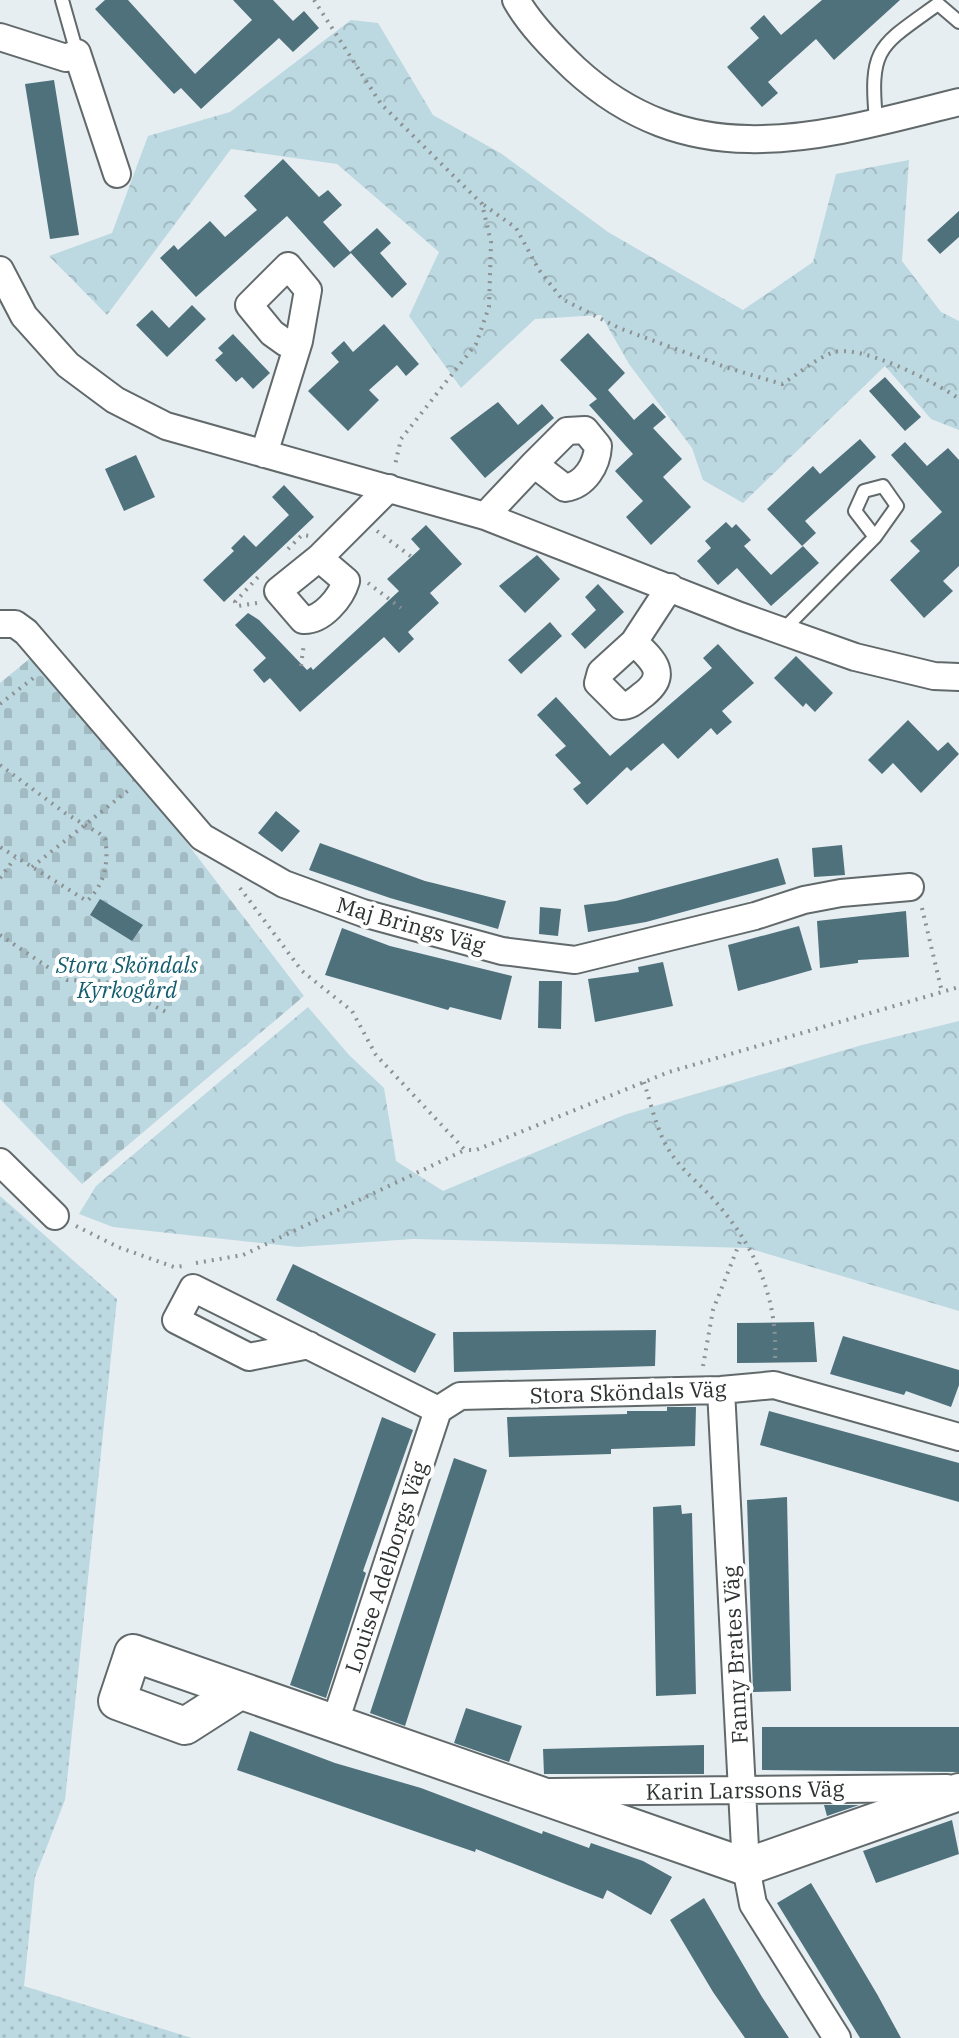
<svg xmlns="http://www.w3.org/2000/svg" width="959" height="2038" font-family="'IBM Plex Serif',serif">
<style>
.grass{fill:url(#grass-dots)}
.forest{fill:url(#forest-crowns)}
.cemetery{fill:url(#cemetery-stones)}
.building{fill:#4e717c}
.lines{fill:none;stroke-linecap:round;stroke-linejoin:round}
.lane-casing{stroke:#62696b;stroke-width:16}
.street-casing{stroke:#62696b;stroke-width:30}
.secondary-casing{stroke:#62696b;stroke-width:40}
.path{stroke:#8c9193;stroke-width:4;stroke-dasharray:2 6;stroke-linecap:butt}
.lane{stroke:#fff;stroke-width:12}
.street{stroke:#fff;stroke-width:26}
.secondary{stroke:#fff;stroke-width:36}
.labels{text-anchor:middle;stroke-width:8;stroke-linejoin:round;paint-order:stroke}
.street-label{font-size:22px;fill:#2e3132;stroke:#fff}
.park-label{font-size:22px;font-style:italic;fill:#115c6d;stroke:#fff}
</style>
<defs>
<pattern id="grass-dots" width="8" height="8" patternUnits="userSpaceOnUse" patternTransform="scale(2)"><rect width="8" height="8" fill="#bcd8e1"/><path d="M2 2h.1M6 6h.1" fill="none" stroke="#a2bac2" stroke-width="1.8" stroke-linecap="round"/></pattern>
<pattern id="forest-crowns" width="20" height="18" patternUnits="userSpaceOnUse" patternTransform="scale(2)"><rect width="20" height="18" fill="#bcd8e1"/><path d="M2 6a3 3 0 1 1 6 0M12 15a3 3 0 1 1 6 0" fill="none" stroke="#a2bac2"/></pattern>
<pattern id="cemetery-stones" width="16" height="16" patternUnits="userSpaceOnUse" patternTransform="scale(2)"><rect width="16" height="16" fill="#bcd8e1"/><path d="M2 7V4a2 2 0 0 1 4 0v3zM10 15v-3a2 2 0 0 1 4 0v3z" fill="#a2bac2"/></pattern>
</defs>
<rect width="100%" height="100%" fill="#e7eef1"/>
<path class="grass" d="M0,1196l117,103 -52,501 -30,77 -11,109 168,52h-192z"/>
<path class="forest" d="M351,20l27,3 55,92 69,39 106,78 135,78 70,-48 23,-88 73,-14 -7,101 39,51 18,9v109l-28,-11 -46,-53 -142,137 -40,-23 -11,-32 -63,-84 -28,-49 -66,4 -74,69 -52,-72 30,-64 -102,-88 -106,-15 -124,166 -58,-59 63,-23 36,-97 82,-24z
M308,1007l41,48 35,33 12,73 47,30 181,-76 238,-70 97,-24v290l-211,-63 -335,-9 -115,8 -185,-20 -34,-13 17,-28z"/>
<path class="cemetery" d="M34,655l110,132 160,209 -222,188 -82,-85v-416z"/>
<path class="building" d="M105,0h23l67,74 57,-54 -19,-20h40l20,21 11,-10 15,17 -26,24 -14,-14 -78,71 -20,-21 -7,6 -79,-85z
M822,0h78l-66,60 -18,-21 -48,43 10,11 -16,14 -35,-40 32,-29 -9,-10 14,-13 17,20z
M54,80l25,155 -29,4 -25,-155z
M283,159l36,38 9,-7 14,15 -19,17 28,31 -17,15 -47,-52 -91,81 -36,-39 14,-13 4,5 32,-29 15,16 32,-27 -13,-14z
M959,211v26l-19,17 -13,-14z
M377,228l14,15 -11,10 27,31 -15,14 -42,-46z
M192,305l14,14 -39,38 -31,-32 16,-15 17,18z
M384,324l35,40 -13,12 -9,-11 -28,25 10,10 -31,31 -40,-40 31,-29 -8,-9 13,-12 9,11z
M588,333l37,40 -17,17 26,30 19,-17 13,14 -13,11 29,31 -19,18 28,30 -40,38 -25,-28 17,-16 -28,-30 18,-17 -44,-49 8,-6 -37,-39z
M233,334l37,39 -17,16 -11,-12 -6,5 -21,-22 8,-7 -5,-5z
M885,377l36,40 -16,14 -36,-40z
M498,402l20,23 24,-21 12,14 -69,60 -35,-40z
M860,439l16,18 -71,64 11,12 -14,13 -35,-37 46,-43 7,8z
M905,442l22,24 21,-18 11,12v106l-16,15 10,10 -29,27 -34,-38 30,-29 -10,-10 32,-29 -51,-57z
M136,455l19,42 -31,14 -19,-42z
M284,485l30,32 -90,85 -21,-22 31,-29 -3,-3 13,-13 12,12 33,-32 -17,-18z
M726,522l6,6 4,-4 15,16 -7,6 27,29 32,-29 16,17 -48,43 -34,-38 -19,17 -21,-24 14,-13 -6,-7z
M426,525l36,39 -32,29 9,10 -31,29 6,7 -15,14 -15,-16 -84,75 -30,-34 -6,5 -11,-13 13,-12 -31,-33 13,-12 11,7 48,50 4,-3 2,3 86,-79 -12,-12 33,-30 -9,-10z
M537,555l23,24 -35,34 -26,-27z
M598,584l26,28 -39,37 -14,-15 25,-24 -11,-13z
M550,622l12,14 -41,38 -13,-14z
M718,644l36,39 -32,28 10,11 -15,13 -6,-7 -33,31 -15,-16 -32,28 -4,-4 -40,38 -14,-16 8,-6 -26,-28 11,-9 -29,-31 19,-18 54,59 102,-88 -9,-10z
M796,656l37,37 -18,19 -9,-9 -3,4 -29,-29z
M908,720l30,31 10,-9 11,12 -38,39 -28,-30 -11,11 -14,-14z
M276,811l24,20 -18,21 -24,-19z
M320,843l105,38 81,20 -8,28 -108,-31 -81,-28z
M842,845l3,30 -31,2 -2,-29z
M778,858l8,26 -140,38 -58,10 -4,-27 32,-4z
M100,899l43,26 -11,16 -42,-26z
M540,907l21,2 -3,27 -19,-2z
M906,911l3,46 -51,3v3l-38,5 -3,-47z
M799,926l13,44 -74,21 -10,-46z
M342,928l48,18 122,30 -11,44 -51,-13 -2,3 -123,-35z
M663,962l10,44 -78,16 -7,-43 51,-7 -1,-5z
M539,981h23l-1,48 -23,-1z
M293,1264l143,70 -21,39 -139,-73z
M814,1322l3,40 -80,1v-40z
M656,1330l-1,36 -201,6 -1,-40z
M843,1336l116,34v15l-8,22 -45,-16 -2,4 -74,-21z
M667,1407h29l-1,39 -84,3v5l-102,3 -2,-40 120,-3v-3h40z
M769,1411l190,52v39l-199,-57z
M382,1417l31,13 -50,141 3,2 -40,125 -36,-13z
M454,1458l33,12 -82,256 -35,-13z
M787,1497l4,194 -38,1 -6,-192z
M681,1505l1,9 10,-1 4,181 -40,2 -3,-189z
M466,1708l56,18 -13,36 -55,-19z
M762,1727h197v45l-197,-2z
M250,1731l85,32 86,25 121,46 1,-3 46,17 2,-5 52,18 29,16 -21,38 -44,-25 -4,9 -127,-50 -1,3 -238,-82z
M704,1745v29h-160l-1,-25z
M824,1805h35l-32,11z
M952,1820l7,34 -83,29 -13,-32z
M811,1883l66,111 24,44h-41l-83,-135z
M704,1898l58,99 27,41h-44l-32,-46 -43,-72z"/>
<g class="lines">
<g class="lane-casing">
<path id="lane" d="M62,0l15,53
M876,120c-7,-74 4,-74 62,-116l21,18
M783,630l92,-93 22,-31 -14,-20 -19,5 -9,20 20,26"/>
</g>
<g class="street-casing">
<path id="street" d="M516,0c14,25 38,49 59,69 118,108 245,68 384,33
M0,37l66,21 11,-5 40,121
M0,270l24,46 44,49 47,35 51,26 319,90 255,100 115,41 79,19 25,1
M264,454l35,-113 9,-51 -20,-24 -39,39 23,28 14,10 13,-2
M485,516l49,-52 31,24c20,-3 32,-23 33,-42l-13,-16 -18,1 -33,33
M319,558l27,23c-5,17 -24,40 -43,39l-25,-29 41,-33 70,-70
M0,624h15l11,8 176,205 82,47 79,29 139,38 73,9 180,-44 49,-16 37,-7 69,-6
M634,642c19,18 35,32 10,52 -8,6 -13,12 -23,12l-23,-23 3,-11 33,-30 36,-55
M0,1162l55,54
M309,1345l-60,12 -73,-37 17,-32 245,122
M721,1390l25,477 7,37 84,134
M438,1410l22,-14 261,-6 53,-5 185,52
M334,1725l104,-315
M551,1792l396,-4"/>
</g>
<g class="secondary-casing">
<path id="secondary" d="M238,1692l-53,34 -68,-25 16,-48 613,214 213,-75"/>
</g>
<path class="path" d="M314,0l67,104 101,100 9,38 -2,65 -13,37 -75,95 -6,26
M484,205l32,23 23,42 23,29 57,29 106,39 57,17c16,-10 32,-24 49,-31 27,-11 105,29 128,46
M377,531l36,27
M288,549l14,-14 8,1
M368,583l33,25
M257,603l-19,3 -3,-4 23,-25
M301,666l3,-23
M0,704l36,-28
M0,765l65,48 35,21 5,5c4,23 0,45 -18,62l-87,-54
M32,867l98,-78
M0,878l15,-20
M240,888l62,83 50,40 24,44 89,95h11l193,-78 290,-85
M922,908l20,84
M0,935l67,45 37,1 66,33
M644,1082c6,19 11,41 20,59 13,28 38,43 56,66 38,45 58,95 55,153
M76,1226l42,21 56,20 9,-1
M196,1263l47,-8 222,-105
M703,1366l10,-56 28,-71"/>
<use href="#lane" class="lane"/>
<use href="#street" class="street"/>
<use href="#secondary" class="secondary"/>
</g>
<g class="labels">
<g class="street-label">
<text transform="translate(411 925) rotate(16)" y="8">Maj Brings Väg</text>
<text transform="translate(628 1392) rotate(-2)" y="8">Stora Sköndals Väg</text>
<text transform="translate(386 1567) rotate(-72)" y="8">Louise Adelborgs Väg</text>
<text transform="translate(735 1655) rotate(-93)" y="8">Fanny Brates Väg</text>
<text transform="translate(745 1790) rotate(-1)" y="8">Karin Larssons Väg</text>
</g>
<g class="park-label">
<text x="127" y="973">Stora Sköndals<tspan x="127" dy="25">Kyrkogård</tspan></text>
</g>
</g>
</svg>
